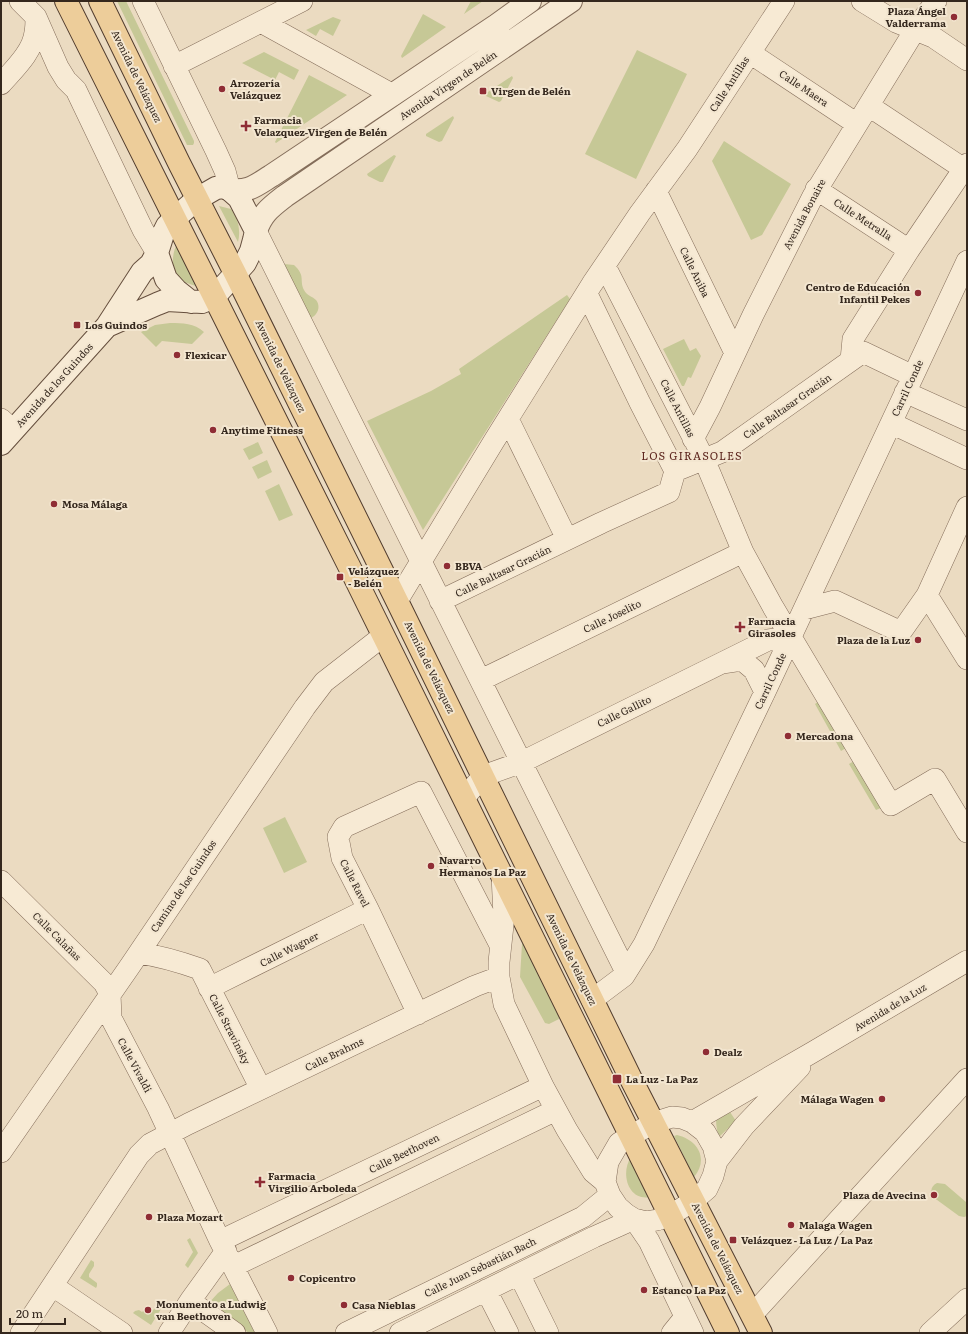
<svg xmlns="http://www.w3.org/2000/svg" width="968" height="1334" font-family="Literata,serif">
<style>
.green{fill:#c6c896}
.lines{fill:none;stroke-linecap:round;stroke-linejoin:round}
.minor-casing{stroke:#846d5a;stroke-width:22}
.tertiary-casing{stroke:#846d5a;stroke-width:24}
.secondary-casing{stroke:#654e3d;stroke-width:24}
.primary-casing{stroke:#513c2e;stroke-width:24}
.minor{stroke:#f7ead4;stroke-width:21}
.tertiary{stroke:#f7ead4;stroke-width:22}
.secondary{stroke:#f7ead4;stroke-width:22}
.primary{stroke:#edcd9a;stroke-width:22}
.poi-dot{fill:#8f2d35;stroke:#f3e6d0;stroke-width:1.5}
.labels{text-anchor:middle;stroke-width:4;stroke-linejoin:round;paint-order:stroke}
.poi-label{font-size:10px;font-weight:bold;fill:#34271d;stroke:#f3e6d0;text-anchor:start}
.street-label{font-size:10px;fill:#34271d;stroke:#f3e6d0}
.neighbourhood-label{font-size:11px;letter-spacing:1px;fill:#5e271f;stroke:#f3e6d0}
</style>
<rect width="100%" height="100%" fill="#ebdbc1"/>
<path class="green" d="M117,1h9l68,140v2l-1,2h-6z
M471,1h12l-19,13z
M423,14l23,13 -44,31 -1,-2z
M333,17l8,3 -8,16 -13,-7 -4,7 -10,-6z
M637,50l50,24 -51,105 -51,-25z
M264,52l35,18 -5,10 -15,-8 -4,8 -33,-17z
M309,75l38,20 -71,48 -1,-1z
M512,76l1,2 -12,23 -2,1 -13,-6 -1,-2z
M380,113l2,3 -94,65 -2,-3z
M453,116l1,2 -12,23 -3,1 -13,-6v-2z
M724,141l67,43 -29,51 -11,5 -39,-79z
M394,155l2,1 -13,26h-3l-12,-6 -1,-2z
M219,206l12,3c7,9 10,21 7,33z
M176,246l20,40c-6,-2 -14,-4 -18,-9 -7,-8 -6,-22 -2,-31z
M284,264l10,1c12,11 5,15 10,25 3,6 8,6 12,10 5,6 2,15 -5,18z
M567,295l3,4 -147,231 -56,-109 64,-30 30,-17 -2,-5z
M170,323c13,0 24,0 34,9l-12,12 -30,-3 -6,6 -15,-15 14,-7z
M684,339l6,12 6,-3 5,8 -10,22 -3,-1 -4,9h-2l-19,-37z
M258,442l5,11 -14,7 -6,-11z
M267,460l5,12 -14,7 -6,-12z
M279,484l14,31 -14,6 -14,-30z
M819,701l27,47 -5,3 -26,-47z
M854,761l27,47 -5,2 -27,-46z
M285,817l22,45 -23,11 -21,-45z
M525,942l35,71 -1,6 -10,5 -4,-1 -25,-46 2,-33z
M728,1109l8,12 -16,15 -2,-1c-3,-18 -4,-15 10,-26z
M677,1135c21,5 32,24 17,42l-20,-41z
M631,1157l20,40c-23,5 -31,-24 -20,-40z
M937,1183l8,1 21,18 1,2v12l-3,1 -5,-1 -26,-19c-3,-6 -2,-11 4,-14z
M190,1238l8,15 -10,15 -3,-3 8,-13 -6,-12z
M91,1260l3,2v4l-5,8v3l8,6v3l-1,2 -16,-10z
M230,1284l25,49h-6l-42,-28 11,-12z
M156,1307l5,2 -10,16 -18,-12 2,-2 4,-1 3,2 5,-4 6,2z"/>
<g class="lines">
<g class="minor-casing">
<path id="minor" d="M20,1l16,16 22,50 8,13 10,10 67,140 14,23
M143,1l73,150 9,20 5,19
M862,1l34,21 37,15 34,23
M261,22l132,73
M750,53l107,71
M174,66l128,-65
M1,84c12,-14 32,-32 34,-52 1,-5 1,-10 1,-15
M869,106l95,63
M816,189l93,61
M656,191l79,162
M256,231l370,741
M605,266l99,193 39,93 30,55 118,198 44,-26 32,53
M587,294l53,109 35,68
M851,360l2,-21 56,-89 58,-86
M905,392l62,28
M1,419l12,11
M508,419l59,120
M891,423l76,36
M693,439l17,-32 43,-92 60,-119 102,-166 21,-29
M927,595l40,64
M397,601l97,-160 98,-157 48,-71 47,-64 97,-148
M440,601l161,-78 68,-31 6,-21 47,-19 141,-100 50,24
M804,609l31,-8 66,31 26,-37 40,-88
M722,663l20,-3 12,10 11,22
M481,680l262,-128
M464,798l19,-22 39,-14 246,-122 23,-3
M502,875l2,41 -5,46v15l5,27 39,82 24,44 26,42 12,10
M1,881l103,102 6,11 1,24 47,90 62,133 47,92
M139,953c21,3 41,9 61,16l61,120
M209,988l159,-79
M592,1000l32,-24 20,-32 121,-252 202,-431
M418,1014l-50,-105 -26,-51 -4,-21 6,-10 77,-35 79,153
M672,1117l10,1 10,4 13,10 8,14 4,15 -4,15 -6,13 -14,12 -22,14 -14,5 -11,2 -12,-3 -8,-5 -8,-7 -8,-12 -5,-13 3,-20 11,-19 34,-20z
M692,1122l121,-70 154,-91
M1,1152l129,-186 175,-259 19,-25 59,-46
M717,1161l27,-35 56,-59
M220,1241l323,-155
M234,1266l322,-156
M519,1274l29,59
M53,1286l69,47
M486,1290l22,43
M190,1301l45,32
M752,1315l215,-236
M21,1333l118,-178 11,-11 38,-20 287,-138 24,-9
M169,1333l21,-32 36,-50
M346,1333l237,-116 27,-22
M400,1333l194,-96 40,-18 15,22 44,92
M672,1333l13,-16
M930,1333l37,-34"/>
</g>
<g class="tertiary-casing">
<path id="tertiary" d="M230,190c19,2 25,-4 41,-14l226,-151 33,-24
M256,231c6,-18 15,-24 29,-35l286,-195"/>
</g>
<g class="secondary-casing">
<path id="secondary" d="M157,253l9,26 10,11 15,12
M1,444l106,-118 35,-54 9,-8 6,-11 6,-19 4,-8 7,-7 23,-20 19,-11 7,-1 7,3 9,8 17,33 -2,9 -3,11 -6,12 -31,34 -12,5 -35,-2 -10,4 -50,22"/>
</g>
<g class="primary-casing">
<path id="primary" d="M66,1l286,571 376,761
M100,1l79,162 56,110 162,328 234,478 130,254"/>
</g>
<use href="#minor" class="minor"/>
<use href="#tertiary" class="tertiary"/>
<use href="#secondary" class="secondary"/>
<use href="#primary" class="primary"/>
</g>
<g class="poi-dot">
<circle cx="954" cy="17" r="4"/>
<circle cx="222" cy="89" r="4"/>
<rect x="479" y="87" width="8" height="8" rx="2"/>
<path d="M244 120h4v4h4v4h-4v4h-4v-4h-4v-4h4z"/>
<circle cx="918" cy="293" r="4"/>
<rect x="73" y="321" width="8" height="8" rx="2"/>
<circle cx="177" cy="355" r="4"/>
<circle cx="213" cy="430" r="4"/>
<circle cx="54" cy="504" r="4"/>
<circle cx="447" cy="566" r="4"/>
<rect x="336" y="573" width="8" height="8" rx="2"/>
<path d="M738 621h4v4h4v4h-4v4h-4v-4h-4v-4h4z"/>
<circle cx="918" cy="640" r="4"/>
<circle cx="788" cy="736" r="4"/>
<circle cx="431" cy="866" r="4"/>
<circle cx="706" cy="1052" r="4"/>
<rect x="612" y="1074" width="10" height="10" rx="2"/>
<circle cx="882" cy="1099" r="4"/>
<path d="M258 1176h4v4h4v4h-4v4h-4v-4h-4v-4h4z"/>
<circle cx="934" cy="1195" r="4"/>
<circle cx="149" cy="1217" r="4"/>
<circle cx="791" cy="1225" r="4"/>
<rect x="729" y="1236" width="8" height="8" rx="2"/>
<circle cx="291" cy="1278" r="4"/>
<circle cx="644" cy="1290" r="4"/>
<circle cx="344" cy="1305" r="4"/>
<circle cx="148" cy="1310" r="4"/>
</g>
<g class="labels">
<g class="poi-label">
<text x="946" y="15" text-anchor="end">Plaza Ángel<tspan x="946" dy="12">Valderrama</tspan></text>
<text x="230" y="87">Arrozería<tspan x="230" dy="12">Velázquez</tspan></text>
<text x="491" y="95">Virgen de Belén</text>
<text x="254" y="124">Farmacia<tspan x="254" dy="12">Velazquez-Virgen de Belén</tspan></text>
<text x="910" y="291" text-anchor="end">Centro de Educación<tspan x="910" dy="12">Infantil Pekes</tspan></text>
<text x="85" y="329">Los Guindos</text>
<text x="185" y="359">Flexicar</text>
<text x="221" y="434">Anytime Fitness</text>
<text x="62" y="508">Mosa Málaga</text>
<text x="455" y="570">BBVA</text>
<text x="348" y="575">Velázquez<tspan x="348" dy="12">- Belén</tspan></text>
<text x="748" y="625">Farmacia<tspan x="748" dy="12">Girasoles</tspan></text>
<text x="910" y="644" text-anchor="end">Plaza de la Luz</text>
<text x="796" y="740">Mercadona</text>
<text x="439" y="864">Navarro<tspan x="439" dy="12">Hermanos La Paz</tspan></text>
<text x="714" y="1056">Dealz</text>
<text x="626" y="1083">La Luz - La Paz</text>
<text x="874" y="1103" text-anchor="end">Málaga Wagen</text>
<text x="268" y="1180">Farmacia<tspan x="268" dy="12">Virgilio Arboleda</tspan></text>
<text x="926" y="1199" text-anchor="end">Plaza de Avecina</text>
<text x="157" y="1221">Plaza Mozart</text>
<text x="799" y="1229">Malaga Wagen</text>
<text x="741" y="1244">Velázquez - La Luz / La Paz</text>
<text x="299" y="1282">Copicentro</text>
<text x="652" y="1294">Estanco La Paz</text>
<text x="156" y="1308">Monumento a Ludwig<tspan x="156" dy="12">van Beethoven</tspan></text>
<text x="352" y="1309">Casa Nieblas</text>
</g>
<g class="street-label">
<text transform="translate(137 76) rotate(64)" y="4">Avenida de Velázquez</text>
<text transform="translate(729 84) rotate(-57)" y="4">Calle Antillas</text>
<text transform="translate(448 85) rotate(-34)" y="4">Avenida Virgen de Belén</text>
<text transform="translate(804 88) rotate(34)" y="4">Calle Maera</text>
<text transform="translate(804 214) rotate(-62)" y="4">Avenida Bonaire</text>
<text transform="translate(863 219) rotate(33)" y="4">Calle Metralla</text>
<text transform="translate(695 272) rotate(64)" y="4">Calle Aniba</text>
<text transform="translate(281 366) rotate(64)" y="4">Avenida de Velázquez</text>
<text transform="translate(54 385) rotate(-48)" y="4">Avenida de los Guindos</text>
<text transform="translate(907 388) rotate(-65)" y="4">Carril Conde</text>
<text transform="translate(787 406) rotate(-35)" y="4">Calle Baltasar Gracián</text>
<text transform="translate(678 408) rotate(63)" y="4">Calle Antillas</text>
<text transform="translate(503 571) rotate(-26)" y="4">Calle Baltasar Gracián</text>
<text transform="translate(612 616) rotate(-26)" y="4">Calle Joselito</text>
<text transform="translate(430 667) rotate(64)" y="4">Avenida de Velázquez</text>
<text transform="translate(770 681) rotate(-65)" y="4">Carril Conde</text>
<text transform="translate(624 711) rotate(-26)" y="4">Calle Gallito</text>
<text transform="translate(355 883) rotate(63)" y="4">Calle Ravel</text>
<text transform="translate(183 886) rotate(-56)" y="4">Camino de los Guindos</text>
<text transform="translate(57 936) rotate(45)" y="4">Calle Calañas</text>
<text transform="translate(289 949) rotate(-27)" y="4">Calle Wagner</text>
<text transform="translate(572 959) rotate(64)" y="4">Avenida de Velázquez</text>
<text transform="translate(890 1007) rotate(-31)" y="4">Avenida de la Luz</text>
<text transform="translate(230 1029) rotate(63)" y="4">Calle Stravinsky</text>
<text transform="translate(334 1054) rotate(-26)" y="4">Calle Brahms</text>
<text transform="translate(135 1065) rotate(62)" y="4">Calle Vivaldi</text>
<text transform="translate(404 1153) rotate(-26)" y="4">Calle Beethoven</text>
<text transform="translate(718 1248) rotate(63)" y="4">Avenida de Velázquez</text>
<text transform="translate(480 1267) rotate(-26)" y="4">Calle Juan Sebastián Bach</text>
</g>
<g class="neighbourhood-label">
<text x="692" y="460">LOS GIRASOLES</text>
</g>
</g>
<rect width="968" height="1334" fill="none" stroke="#34271d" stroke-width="4"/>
<path d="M10 1318v6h55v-6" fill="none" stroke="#34271d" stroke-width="2"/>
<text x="16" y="1318" font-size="12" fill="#34271d" stroke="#f3e6d0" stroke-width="3" paint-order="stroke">20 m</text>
</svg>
